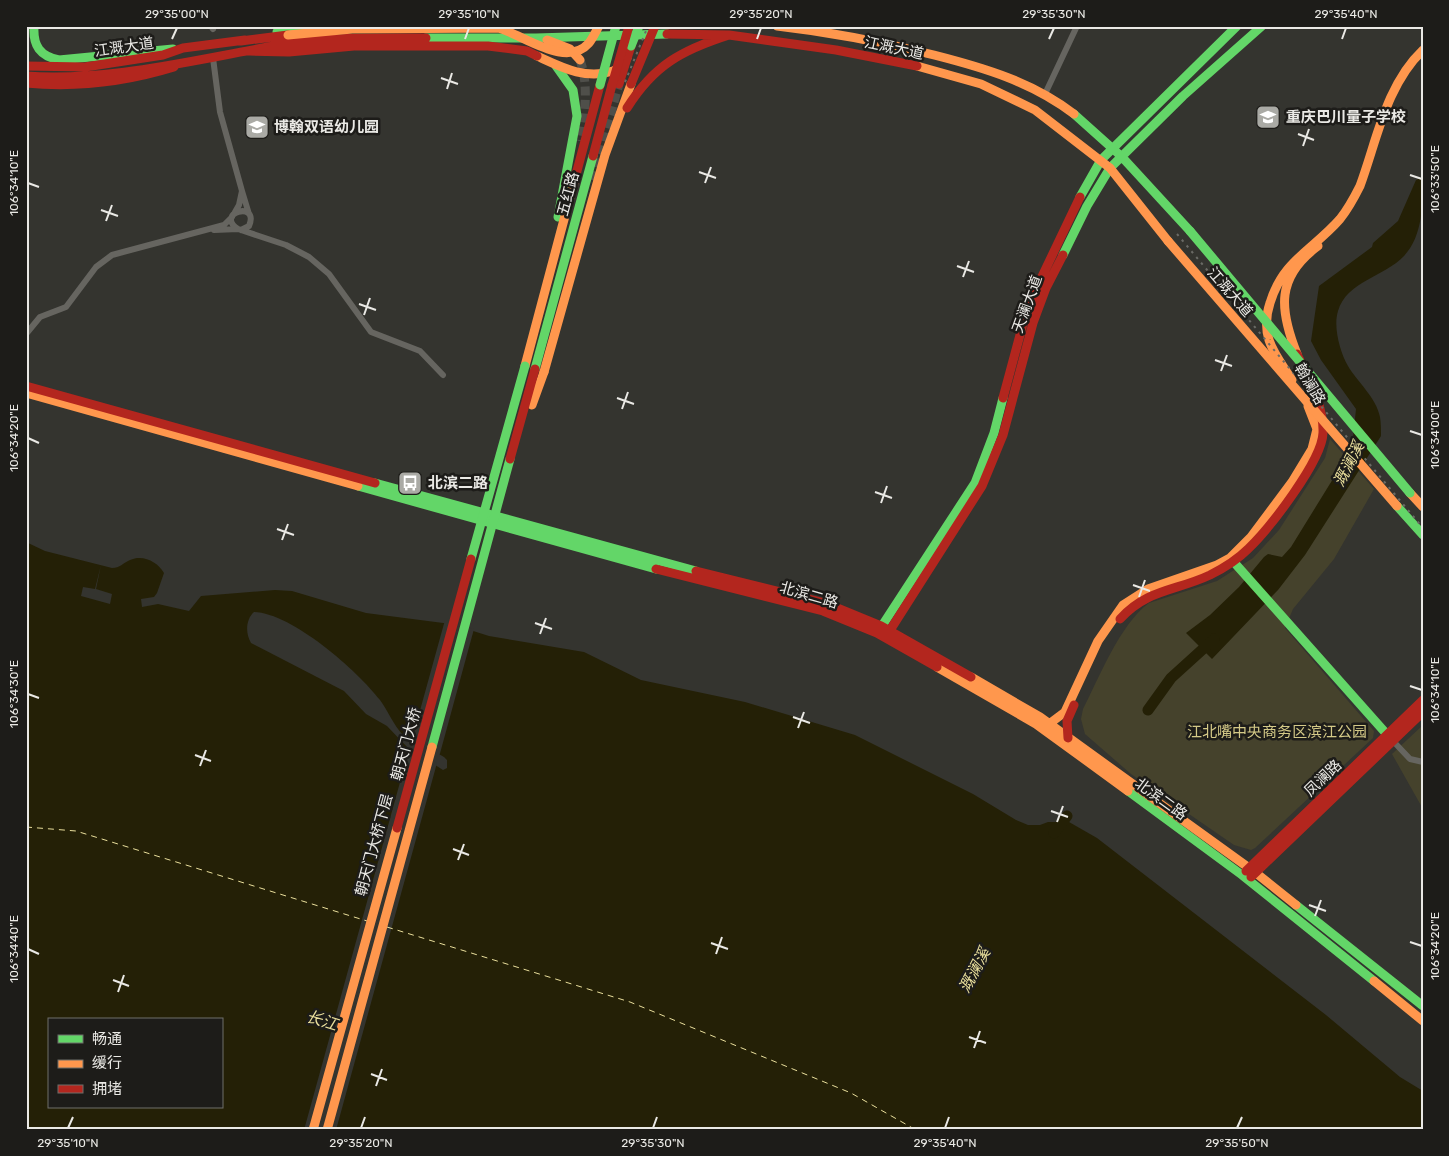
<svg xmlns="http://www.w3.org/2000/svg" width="1449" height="1156" font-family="Rubik,'Noto Sans SC',sans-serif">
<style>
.green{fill:#45422c}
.water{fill:#242006;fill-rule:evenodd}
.pier{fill:#34342f}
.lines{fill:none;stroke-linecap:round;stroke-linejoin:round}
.river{stroke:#242006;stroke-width:11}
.ferry{stroke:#eadf9c;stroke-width:1;stroke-dasharray:6 5;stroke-linecap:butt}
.secondary-tunnel{stroke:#4f4f4a;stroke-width:9;stroke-dasharray:9 4.5;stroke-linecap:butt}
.street{stroke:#666560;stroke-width:6}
.fast{stroke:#63d668;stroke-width:9}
.slow{stroke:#ff974d;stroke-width:9}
.jam{stroke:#b3261e;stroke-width:9}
.rail{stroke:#6b6b66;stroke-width:2;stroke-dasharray:2.5 5;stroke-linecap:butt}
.fast-bridge{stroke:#63d668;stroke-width:9}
.slow-bridge{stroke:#ff974d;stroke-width:9}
.jam-bridge{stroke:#b3261e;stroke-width:9}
.ticks{fill:none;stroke:#eae9e5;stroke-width:2}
.labels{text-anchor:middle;stroke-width:5;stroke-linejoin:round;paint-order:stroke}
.street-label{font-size:15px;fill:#eae9e5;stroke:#1d1c19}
.poi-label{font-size:15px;font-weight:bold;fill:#eae9e5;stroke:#1d1c19;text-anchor:start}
.park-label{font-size:15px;fill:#d4c987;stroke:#1d1c19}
.water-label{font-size:16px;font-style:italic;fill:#eadf9c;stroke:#1d1c19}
.neatline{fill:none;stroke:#eae9e5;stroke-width:2}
.ticks-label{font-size:12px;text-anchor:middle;fill:#eae9e5}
</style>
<rect width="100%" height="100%" fill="#34342f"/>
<path class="green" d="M1330,439l44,50 -40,70 -41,50 -8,19 89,103 -1,7 -118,110 -4,2 -17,-5 -103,-71 -46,-40 -4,-15 2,-10c16,-31 37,-85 66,-106l68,-22 36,-23 26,-28 46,-72z
M1423,725v84l-31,-55z"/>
<path class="water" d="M1423,177c0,26 0,59 -19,79 -20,21 -57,25 -66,55 -5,16 2,41 10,55 10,17 28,31 32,51 1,6 1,13 1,19l-76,119 -27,35 -66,69 -26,-26 24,-18 29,-28 25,-30 4,-3 14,3 9,-10 53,-86 9,-23 3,-29 -35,-49 -10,-19 8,-55 53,-39 1,-4 25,-22 18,-41z
M26,542l19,9 67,17c8,0 11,-5 18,-8 13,-6 28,2 34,13l-7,20 -3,4 -13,2 1,8 16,-3 31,7 12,-15 74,-6 17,1 74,22 85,11 38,12 95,16 57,28 104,22 110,33 118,59 43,26 12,5h12l8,-3h21l28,16 229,177 74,62 23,14v39h-1397zM254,612c38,1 104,59 126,88 8,11 14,26 23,35 7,7 31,16 41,22l3,3v8l-4,2 -36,-23 -20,-21 -21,-12 -22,-23 -93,-48c-6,-10 -5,-24 3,-31zM49,1020h172v87h-172z"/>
<path class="pier" d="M101,565l-5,24 16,5 -2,10 -29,-8 2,-9 12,2z
M445,620l29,9 -35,128 -28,-14z
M410,746l27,17 -101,367h-32z"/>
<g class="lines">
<path class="river" d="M1148,710l23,-32 43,-39
M1054,833l13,-17"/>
<path class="ferry" d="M26,827l50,4 291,90
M387,927l243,75 221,91 65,37"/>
<path class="secondary-tunnel" d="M580,60c9,25 5,55 0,81
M592,180l27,-96"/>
<path class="street" d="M211,26l2,3
M213,58l7,54 22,79
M1045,94l32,-68
M235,212l4,-7 3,-14 7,23
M214,230l24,-1
M241,230l8,-4c11,-26 -35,-13 -11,3l48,16 23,12 20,17 42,58 49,19 23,24
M26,334l14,-17 26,-10 30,-40 16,-12 112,-30 8,-8
M1393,741l17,18 13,3"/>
<path class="fast" d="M34,27c-1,19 6,29 25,33l114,-11
M277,32l37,-6
M426,38h110l131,-4
M556,66l17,24 4,26 -19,101
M1074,114l48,43 68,74
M1080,197l21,-37 136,-134
M1063,255l24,-49 23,-38 73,-72 79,-70
M535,369l58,-213
M375,483l321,88
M358,486l298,83
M1397,506l26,29
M1232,560l159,179
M878,632l97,-149 19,-50 9,-35
M1128,791l114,84 132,106
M1296,905l127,101"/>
<path class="slow" d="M777,26c53,6 105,16 157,29 51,13 98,27 140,59
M547,40l23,9 10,11
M537,56c24,11 48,24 76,15 5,-2 10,-9 14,-13
M917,66l64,18 54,26 75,58 58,73
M1297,354c-18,-45 -21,-77 21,-108
M525,366l49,-184
M544,372l61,-217 26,-71
M1292,380c-8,-13 -18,-25 -23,-40 -4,-13 -3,-25 1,-37 13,-43 43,-53 70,-84 8,-10 14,-21 20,-33 17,-46 26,-101 63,-136
M26,393l332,93
M1410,493l13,14
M937,667l99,57 92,67
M971,677l69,40 216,156 40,32
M1049,724l16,-12 33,-71 25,-36 25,-16 69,-24 13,-7 21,-21 41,-55 20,-33 5,-20 -9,-23
M1374,981l49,40"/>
<path class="jam" d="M667,34l62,1 107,15 81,16
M241,41l47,-6
M249,51l40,1 65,-6h134l39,5 10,5
M26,66l59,1 78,-12 20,-7 62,-8
M26,76c87,6 174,-18 260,-32 46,-7 93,-6 140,-6
M26,83c51,5 99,-1 148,-16
M619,84l12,-38
M627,108c27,-43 55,-58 102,-73
M593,156l19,-71
M574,182l26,-97
M26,386l349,97
M1003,398l21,-78 13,-33 43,-90
M656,569l167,42 54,22 60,34
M696,571l129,32 56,23 90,51
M1120,619c27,-30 56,-28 90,-44 14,-7 27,-15 38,-26 21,-20 74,-88 75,-116 1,-28 -15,-55 -26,-79
M887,635l95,-149 21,-51 30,-112 13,-35 17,-33
M1068,738l-1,-17 7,-16
M1246,871l177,-171
M1251,877l172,-165"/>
<path class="rail" d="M625,82l23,-56
M1177,234l246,294
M315,1130l211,-764"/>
<path class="fast-bridge" d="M631,46l8,-20
M600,85l16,-59
M1190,231l220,262
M471,559l54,-193
M432,747l78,-288"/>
<path class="slow-bridge" d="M288,35l64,-6 146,-1c26,7 68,41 91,15 4,-5 7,-12 10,-17
M1168,241l229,265
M532,405l12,-33
M313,1130l84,-302
M327,1130l105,-383"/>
<path class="jam-bridge" d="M631,84l24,-58
M612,85l17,-59
M510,459l25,-90
M397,828l74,-269"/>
</g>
<path class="ticks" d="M172,39l5,-11M465,39l4,-11M757,39l4,-11M1049,39l5,-11M1342,39l4,-11M441,78l17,6M447,89l5,-16M1298,134l16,6M1303,146l6,-17M699,172l17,6M1410,175l12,4M28,183l11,4M705,183l6,-16M101,210l17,6M106,221l6,-16M957,266l17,6M963,277l6,-16M359,304l17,6M364,315l6,-17M1215,360l17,6M1221,371l6,-16M617,398l17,6M622,409l6,-17M1410,431l12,4M28,438l11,5M875,492l17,6M881,503l6,-17M277,529l17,6M282,540l6,-16M1133,585l17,6M1139,597l6,-17M535,623l17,6M540,634l6,-16M1410,686l12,4M28,694l11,4M793,717l17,6M798,728l6,-16M195,755l16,6M200,766l6,-16M1051,811l17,6M1057,822l6,-16M453,849l16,6M458,860l6,-16M1309,905l17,6M1315,916l6,-16M1410,942l12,4M711,943l17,6M28,949l11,5M716,954l6,-17M113,980l16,6M118,992l6,-17M969,1037l17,6M974,1048l6,-17M371,1074l16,6M376,1086l6,-17M68,1128l5,-11M361,1128l4,-11M653,1128l4,-11M945,1128l4,-11M1237,1128l5,-11"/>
<defs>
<g id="school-square" transform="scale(1.25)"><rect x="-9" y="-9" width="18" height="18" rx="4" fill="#aaaaa5" stroke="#1d1c19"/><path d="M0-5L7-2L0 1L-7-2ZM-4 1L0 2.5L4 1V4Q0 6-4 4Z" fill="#fff"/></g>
<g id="bus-square" transform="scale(1.25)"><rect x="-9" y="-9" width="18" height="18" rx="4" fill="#aaaaa5" stroke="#1d1c19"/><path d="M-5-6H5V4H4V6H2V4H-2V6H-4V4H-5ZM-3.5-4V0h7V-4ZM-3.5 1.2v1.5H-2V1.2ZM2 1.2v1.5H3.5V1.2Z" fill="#fff"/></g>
</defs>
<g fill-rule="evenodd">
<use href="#school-square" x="1268" y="117"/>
<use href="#school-square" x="257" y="127"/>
<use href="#bus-square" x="410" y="483"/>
</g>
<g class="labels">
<g class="street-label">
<text transform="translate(124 47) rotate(-8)" y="5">江溉大道</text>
<text transform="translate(894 48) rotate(12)" y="5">江溉大道</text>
<text transform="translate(568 194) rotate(-75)" y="5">五红路</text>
<text transform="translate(1230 292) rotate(49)" y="5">江溉大道</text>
<text transform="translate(1027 304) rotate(-70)" y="5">天澜大道</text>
<text transform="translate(1310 384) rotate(59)" y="5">翰澜路</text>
<text transform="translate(809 595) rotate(16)" y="5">北滨二路</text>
<text transform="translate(406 744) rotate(-75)" y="5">朝天门大桥</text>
<text transform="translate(1323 778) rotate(-44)" y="5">凤澜路</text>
<text transform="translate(1161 799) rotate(36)" y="5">北滨二路</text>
<text transform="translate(374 845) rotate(-75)" y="5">朝天门大桥下层</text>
</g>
<g class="poi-label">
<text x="1286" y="122">重庆巴川量子学校</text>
<text x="274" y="132">博翰双语幼儿园</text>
<text x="428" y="488">北滨二路</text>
</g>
<g class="park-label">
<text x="1277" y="737">江北嘴中央商务区滨江公园</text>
</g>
<g class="water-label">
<text transform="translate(1348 464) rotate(-63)" y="6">溉澜溪</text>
<text transform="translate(974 970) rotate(-62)" y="6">溉澜溪</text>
<text transform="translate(322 1020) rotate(17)" y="6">长江</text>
</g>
</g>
<rect width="1449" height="1156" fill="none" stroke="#1d1c19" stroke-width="55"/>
<rect x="48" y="1018" width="175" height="90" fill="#1d1c19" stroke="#6f6e6b"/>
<rect x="58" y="1035" width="25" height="8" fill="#63d668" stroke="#6f6e6b"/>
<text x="92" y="1044" font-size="15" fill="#eae9e5">畅通</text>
<rect x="58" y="1060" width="25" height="8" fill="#ff974d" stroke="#6f6e6b"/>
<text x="92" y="1068" font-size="15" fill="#eae9e5">缓行</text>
<rect x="58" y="1085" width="25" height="8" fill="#b3261e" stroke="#6f6e6b"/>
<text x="92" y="1094" font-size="15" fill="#eae9e5">拥堵</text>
<rect x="28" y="28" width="1394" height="1100" class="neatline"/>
<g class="ticks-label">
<text x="177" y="18">29°35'00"N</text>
<text x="469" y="18">29°35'10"N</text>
<text x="761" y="18">29°35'20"N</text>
<text x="1054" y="18">29°35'30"N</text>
<text x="1346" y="18">29°35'40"N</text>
<text transform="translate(1435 179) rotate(-90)" y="4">106°33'50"E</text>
<text transform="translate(14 183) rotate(-90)" y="4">106°34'10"E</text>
<text transform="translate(1435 435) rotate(-90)" y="4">106°34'00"E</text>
<text transform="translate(14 438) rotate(-90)" y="4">106°34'20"E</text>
<text transform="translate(1435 690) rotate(-90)" y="4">106°34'10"E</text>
<text transform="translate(14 694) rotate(-90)" y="4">106°34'30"E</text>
<text transform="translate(1435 946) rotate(-90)" y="4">106°34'20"E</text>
<text transform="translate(14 949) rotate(-90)" y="4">106°34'40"E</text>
<text x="68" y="1147">29°35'10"N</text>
<text x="361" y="1147">29°35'20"N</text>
<text x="653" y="1147">29°35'30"N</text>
<text x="945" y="1147">29°35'40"N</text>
<text x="1237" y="1147">29°35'50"N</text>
</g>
</svg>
